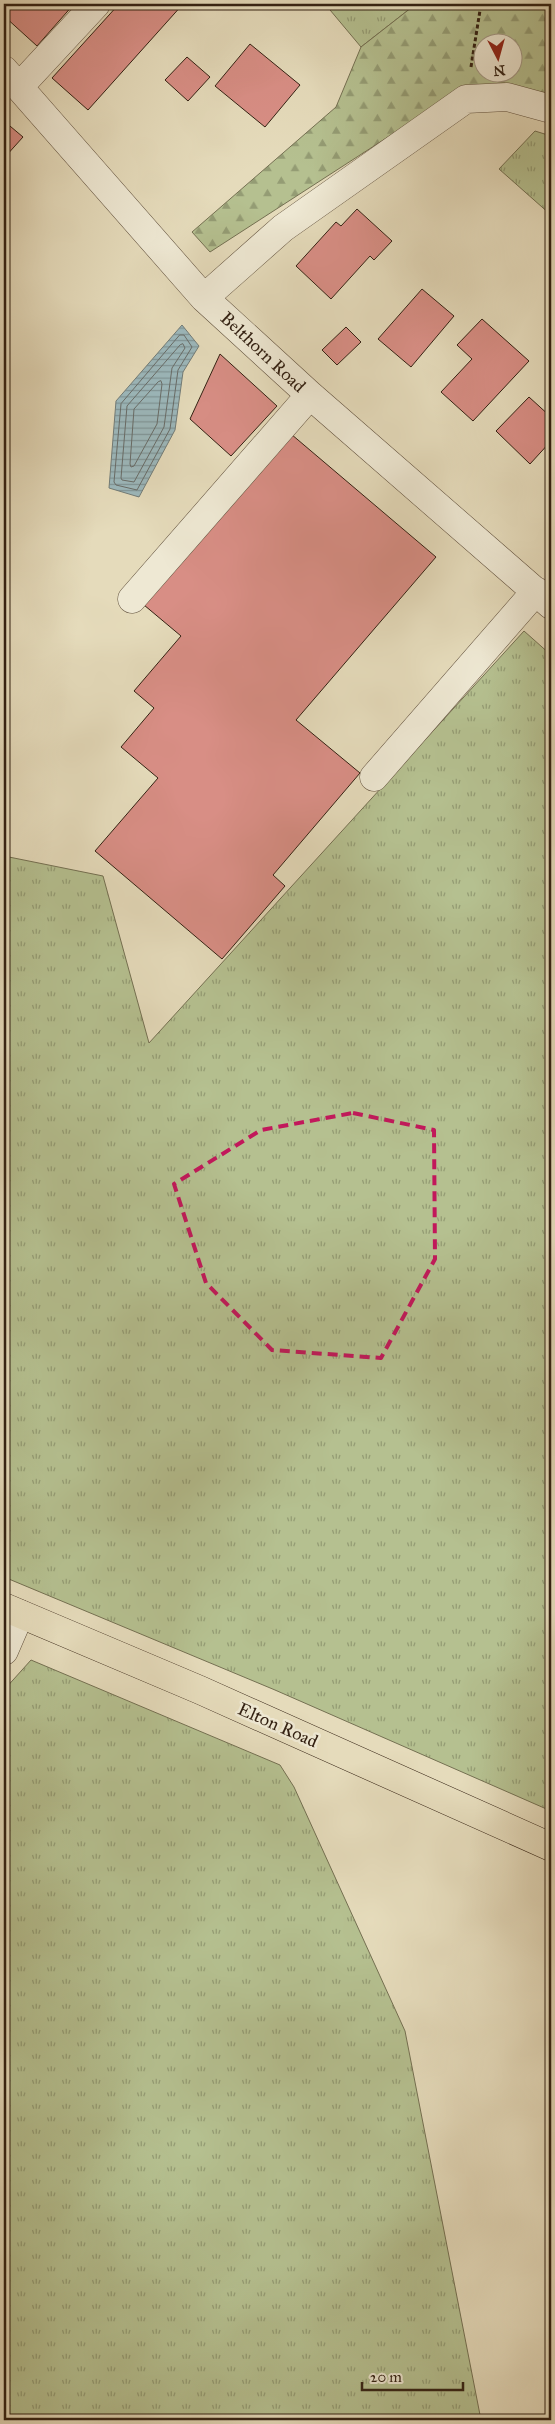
<svg xmlns="http://www.w3.org/2000/svg" width="555" height="2424" font-family="'IM FELL Great Primer',serif">
<style>
.grass{fill:url(#grass-tufts);stroke:#747052}
.forest{fill:url(#forest-firs);stroke:#747052;fill-rule:evenodd}
.water{fill:url(#water-rules);stroke:#727c78}
.lines{fill:none;stroke-linecap:round;stroke-linejoin:round}
.shore{stroke:#686c68;stroke-width:1}
.building{fill:#d88e85;stroke:#332113}
.minor-casing{stroke:#60503d;stroke-width:29}
.major-casing{stroke:#332113;stroke-width:29}
.path{stroke:#332113;stroke-width:3;stroke-dasharray:4 2.5;stroke-linecap:butt}
.minor{stroke:#eee8d3;stroke-width:28}
.major{stroke:#e5dbbb;stroke-width:28}
.marked{fill:none;stroke:#c2185b;stroke-width:4;stroke-dasharray:10 6;stroke-linejoin:round}
.labels{text-anchor:middle;stroke-width:5;stroke-linejoin:round;paint-order:stroke}
.street-label{font-size:18px;fill:#332113;stroke:#eee8d3}
</style>
<defs>
<pattern id="grass-tufts" width="24" height="20" patternUnits="userSpaceOnUse" patternTransform="scale(1.25)"><rect width="24" height="20" fill="#b5c090"/><path d="M3 7l-1-3M5 7V3M7 7l1-3M15 17l-1-3M17 17v-4M19 17l1-3" fill="none" stroke="#949c74"/></pattern>
<pattern id="forest-firs" width="22" height="20" patternUnits="userSpaceOnUse" patternTransform="scale(1.25)"><rect width="22" height="20" fill="#b5c090"/><path d="M5 1l3.5 6h-7zM16 11l3.5 6h-7z" fill="#949c74"/></pattern>
<pattern id="water-rules" width="6" height="5" patternUnits="userSpaceOnUse" patternTransform="scale(1.25)"><rect width="6" height="5" fill="#9cb8bc"/><path d="M0 2.5h6" fill="none" stroke="#809598"/></pattern>
</defs>
<rect width="100%" height="100%" fill="#e5dbbb"/>
<filter id="stains"><feTurbulence type="fractalNoise" baseFrequency=".004" numOctaves="4"/><feColorMatrix values="0 0 0 0 .2 0 0 0 0 .09 0 0 0 0 .02 0 0 0 .5 -.17"/></filter>
<radialGradient id="worn" r=".72"><stop offset=".6" stop-color="#630" stop-opacity="0"/><stop offset="1" stop-color="#630" stop-opacity=".3"/></radialGradient>
<path class="grass" d="M325,4h91l-55,43z
M535,131l16,5v79l-52,-46z
M524,631l27,24v1156l-276,-121 -271,-113v-721l99,20 46,167z
M31,1660l249,105 14,22 111,244 76,389h-477v-730z"/>
<path class="forest" d="M416,4h103l11,4 7,-4h13l1,90 -41,-8 -102,38 -198,128 -18,-20 144,-125 25,-60zM482,42h30v30h-30z"/>
<path class="water" d="M182,325l17,21 -16,26 -8,58 -36,67 -30,-9 7,-87z"/>
<g class="lines">
<path class="shore" d="M180,335h4l8,12 -14,23 -8,59 -33,61 -21,-5 -2,-3 7,-78z
M183,344l2,4 -13,20 -8,59 -30,55 -12,-2 -1,-2 6,-72 53,-61z
M161,381l1,3 -5,40 -23,42 -3,1 -1,-3 4,-55 24,-27z"/>
</g>
<path class="building" d="M10,4h64l-37,42 -33,-30v-5z
M119,4h64l-95,106 -36,-32z
M250,44l50,41 -35,42 -50,-41z
M187,57l23,20 -22,24 -23,-21z
M4,121l19,16 -18,20 -1,-2z
M357,209l35,32 -18,19 -4,-4 -39,43 -35,-33 40,-44 5,4z
M422,289l32,27 -43,51 -33,-28z
M482,319l47,42 -56,60 -32,-29 31,-33 -15,-14z
M346,327l15,15 -24,23 -15,-15z
M220,354l57,52 -46,50 -41,-37z
M529,397l22,20v24l-21,23 -34,-33z
M291,434l145,123 -140,163 64,53 -87,102 12,11 -63,73 -127,-108 63,-73 -37,-31 33,-39 -20,-17 47,-55 -37,-31z"/>
<g class="lines">
<g class="minor-casing">
<path id="minor" d="M4,70l200,228 106,97 241,210
M19,87l77,-83
M204,298l79,-70 183,-129 41,-2 44,12
M132,599l178,-204
M374,777l162,-186
M4,1651l16,-37"/>
</g>
<g class="major-casing">
<path id="major" d="M4,1607l196,83 351,157"/>
</g>
<path class="path" d="M471,67l10,-63"/>
<use href="#minor" class="minor"/>
<use href="#major" class="major"/>
</g>
<path class="marked" d="M353,1113l81,17 1,129 -54,99 -109,-8 -66,-67 -32,-99 87,-54z"/>
<g class="labels">
<g class="street-label">
<text transform="translate(263 352) rotate(43)" y="6">Belthorn Road</text>
<text transform="translate(278 1725) rotate(24)" y="6">Elton Road</text>
</g>
</g>
<rect width="555" height="2424" fill="none" stroke="#e5dbbb" stroke-width="20"/>
<rect x="5" y="5" width="545" height="2414" fill="none" stroke="#332113" stroke-width="2.5"/>
<rect x="10" y="10" width="535" height="2404" fill="none" stroke="#332113"/>
<g transform="translate(498 58) rotate(174)"><circle r="24" fill="#eee8d3" stroke="#a39886"/>
<path d="M0-4L9 19L0 12L-9 19Z" fill="#8f2418"/>
<text y="-8" font-size="14" font-weight="bold" text-anchor="middle" fill="#332113">N</text>
</g>
<path d="M362 2382v8h101v-8" fill="none" stroke="#332113" stroke-width="2.5"/>
<text x="370" y="2382" font-size="15" fill="#332113" stroke="#eee8d3" stroke-width="4" paint-order="stroke">20 m</text>
<rect width="100%" height="100%" filter="url(#stains)"/>
<rect width="100%" height="100%" fill="url(#worn)"/>
</svg>
